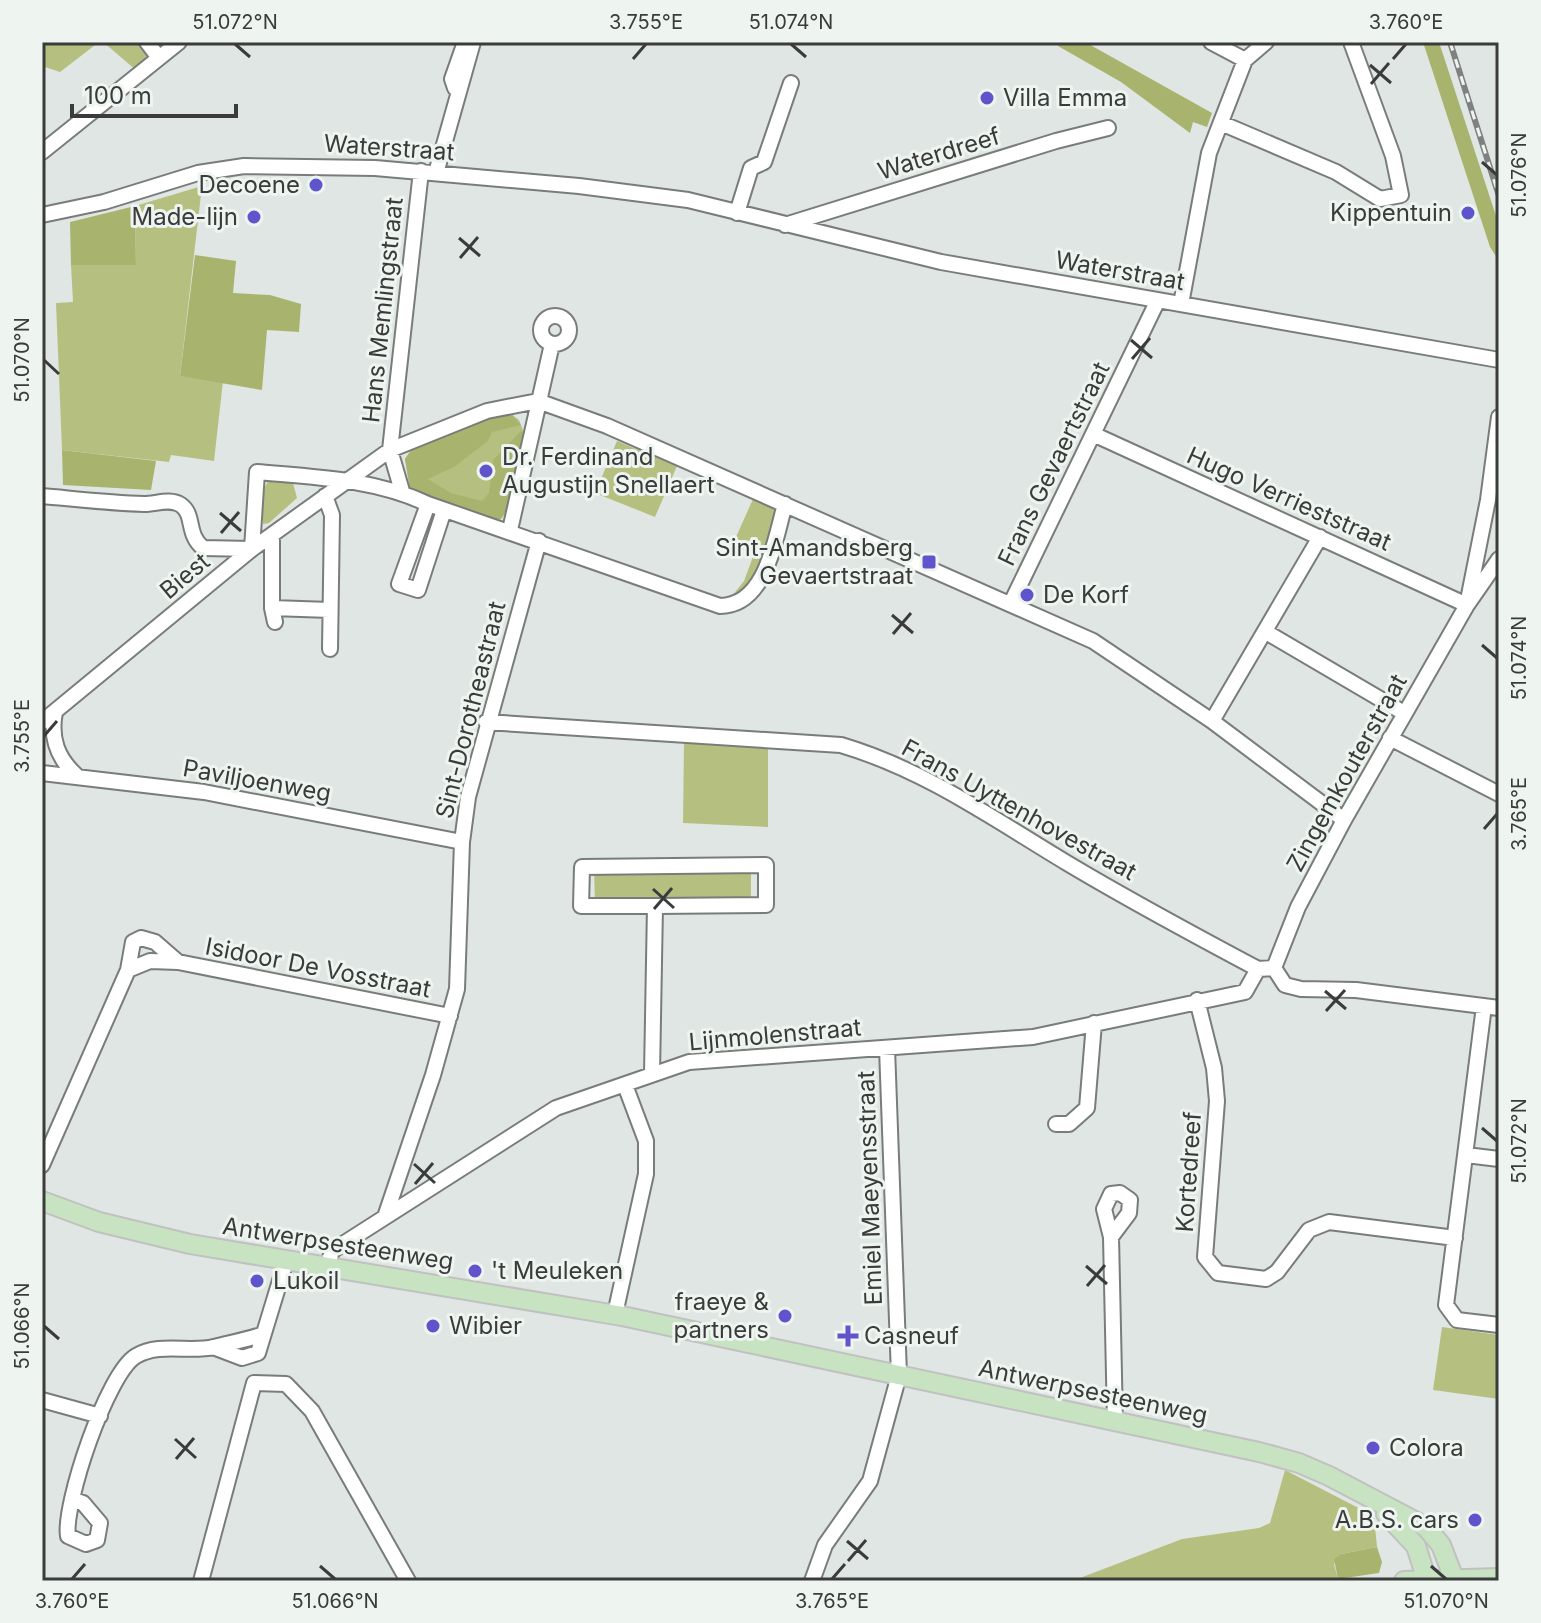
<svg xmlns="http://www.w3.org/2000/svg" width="1541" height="1623" font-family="Inter,sans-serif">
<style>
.green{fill:#b5c080}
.forest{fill:#a8b46e}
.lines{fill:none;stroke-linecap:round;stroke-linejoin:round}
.minor-casing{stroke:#787d7a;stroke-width:18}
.major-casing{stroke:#c0c1c0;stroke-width:22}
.minor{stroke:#fff;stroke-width:14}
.major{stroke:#c7e3c1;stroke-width:18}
.rail-casing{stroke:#7e817f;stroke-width:6}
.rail{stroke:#eef4f0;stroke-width:3;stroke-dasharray:9;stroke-linecap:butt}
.ticks{fill:none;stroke:#3a3c3b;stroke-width:3}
.poi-dot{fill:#6054cc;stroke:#eef4f0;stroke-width:3}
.labels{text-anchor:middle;stroke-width:6;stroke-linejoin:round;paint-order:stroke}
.poi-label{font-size:24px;fill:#3a3c3b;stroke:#eef4f0;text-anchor:start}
.street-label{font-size:24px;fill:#3a3c3b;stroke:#eef4f0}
.neatline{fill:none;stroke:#3a3c3b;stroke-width:3}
.ticks-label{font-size:20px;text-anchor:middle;fill:#3a3c3b}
</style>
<rect width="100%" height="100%" fill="#e0e6e3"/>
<path class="green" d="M42,42h57l-39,30 -18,-6z
M103,42h57l-24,28z
M202,186l-22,190 43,5 -9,80 -43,-6 -2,7 -107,-12 -6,-147 17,-1 -2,-37h65l-1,-59z
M511,414l8,6 6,15 -20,79 -4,5 -91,-30 -5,-30 5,-8z
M617,441l60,25 -22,51 -60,-24z
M268,481l25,2 4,15 -28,25 -6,1 -1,-31z
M753,499l27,12 -26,72 -26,18 16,-20 10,-27 -22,-8z
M684,743l84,5v79l-85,-4z
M751,868v34l-156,1 -1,-33z
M1442,1327l57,8v64l-66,-9z
M1285,1470l89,46 3,31 -36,7 -7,10 4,15 -266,2 110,-42 77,-11 11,-5z"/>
<path class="forest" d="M1061,42h24l127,71 -5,14 -14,-5 -3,11 -69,-51 -63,-36z
M1423,42h16l60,183v36l-9,-14z
M135,206l1,59h-65l-1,-43z
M195,255l41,6 -3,32 37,2 31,9 -2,28 -32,-2 -5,60 -82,-14z
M511,414l10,11 -29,7 -4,9 -34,26 -26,12 23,14 31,8 7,-8 4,-33 28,-29 4,4 -12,63 -12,21 -10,1 -73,-24 -8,-7 -5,-30c17,-26 76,-43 106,-45z
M62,450l94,11 -5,29 -88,-5z
M1377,1547l5,15 -3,11 -41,6 -4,-20 7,-5z"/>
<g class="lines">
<g class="minor-casing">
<path id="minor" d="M147,42l12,16
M1211,42l34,18 21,-18
M455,88l-3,-9 13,-37
M1221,123l115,49 44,27 21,-4 -8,-39 -42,-114
M42,152l137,-110
M436,173l37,-131
M737,213l14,-45 13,-6 27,-79
M42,215l62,-13 94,-29 46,-7 131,2 204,18 109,14 253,62 558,98
M785,225l271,-84 52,-13
M1181,304l28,-151 36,-93
M541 330a14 14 0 1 1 28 0a14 14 0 1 1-28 0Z
M538,401l69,25 486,215 119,80 132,99
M1093,434l374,171 32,-46
M402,491l-12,-41 31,-279
M42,496c34,3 68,7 102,8 12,0 26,-6 37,1 14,10 5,29 22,43l49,1 5,-77c58,5 118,7 171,32l292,102c46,0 55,-67 65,-102
M325,496l7,19 -2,134
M428,504l-29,80 19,6 26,-80
M510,530l42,-186
M272,535v73l3,14
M1011,603l147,-303
M272,608l58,2
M1266,632l138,81
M55,712c-5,26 2,46 22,64
M1212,721l108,-184
M42,722l210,-173 138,-99 97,-39 51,-10
M486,722l355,23c84,25 151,73 226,118 62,37 127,72 191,106l16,-1
M1390,738l109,56
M42,773l162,19 258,50
M1274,968l24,-61 46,-87 123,-215 21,-105 11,-83
M1274,968l11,17 16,4 55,1 143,18
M128,970l5,-28 8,-4 14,4 23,20
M1197,1000l17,68 3,33 -12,156 13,16 48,6 11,-7 32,-42 20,-8 126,16
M1484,1006l-38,299 11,15 42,5
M652,1074l3,-168 111,-1v-40l-184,2 -1,39h74
M1056,1124h13l18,-16 7,-85
M1466,1155l33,4
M42,1165l86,-195 22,-9 28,1 272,54
M385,1217l48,-142 24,-86 5,-147 6,-45 71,-256
M1111,1237l18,-24 1,-13 -10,-7 -9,1 -7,15 7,28 4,184
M327,1268l5,-17 224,-143 133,-46 344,-25 212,-45 13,-23
M615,1314l31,-140v-33l-21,-56
M213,1347l29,11 16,-5 28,-92
M42,1400l58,16
M72,1499l11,4 17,20 -3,17 -11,4 -18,-8c-5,-31 39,-163 68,-180 24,-14 53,-3 78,-9 16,-4 31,-7 47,-12
M201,1581l53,-198 32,1 26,27 96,170
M812,1581l13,-36 45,-64 29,-106 -12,-327"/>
</g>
<g class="major-casing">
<path id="major" d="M42,1201l57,21 91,22 432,72 637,136 40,11 30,13 97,51 15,18 14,36
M1386,1514l30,32 11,35
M1404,1581l95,-3"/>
</g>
<use href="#minor" class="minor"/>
<use href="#major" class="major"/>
<g class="rail-casing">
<path id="rail" d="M1450,42l49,154"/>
</g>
<use href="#rail" class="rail"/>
</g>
<path class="ticks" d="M235,44l15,13M791,44l15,13M633,59l13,-15M1393,59l13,-15M1370,65l21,18M1371,84l18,-21M1482,162l15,13M459,238l21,18M460,258l18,-21M1131,340l21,18M1132,359l18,-21M44,360l15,14M220,513l21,18M221,533l18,-21M892,615l21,18M893,634l18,-21M1482,645l15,13M44,736l13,-15M1484,829l13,-15M653,889l21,19M654,909l18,-21M1325,991l21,18M1326,1011l19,-21M1482,1128l15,13M414,1164l21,19M415,1184l18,-21M1086,1266l21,18M1087,1286l18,-21M44,1326l15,13M175,1439l21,19M176,1459l18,-21M847,1541l21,18M848,1561l18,-21M320,1566l15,13M1431,1566l15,13M72,1579l13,-15M832,1579l13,-15"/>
<g class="poi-dot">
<circle cx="987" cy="98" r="8"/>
<circle cx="316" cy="185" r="8"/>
<circle cx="1468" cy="213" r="8"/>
<circle cx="254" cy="217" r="8"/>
<circle cx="486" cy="471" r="8"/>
<rect x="921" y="554" width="16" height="16" rx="4"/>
<circle cx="1027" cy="595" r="8"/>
<circle cx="475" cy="1271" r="8"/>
<circle cx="257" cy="1281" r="8"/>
<circle cx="785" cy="1316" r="8"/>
<circle cx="433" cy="1326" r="8"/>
<path d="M844 1324h8v8h8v8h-8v8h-8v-8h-8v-8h8z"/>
<circle cx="1373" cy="1448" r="8"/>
<circle cx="1475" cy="1520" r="8"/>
</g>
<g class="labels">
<g class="poi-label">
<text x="1003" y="106">Villa Emma</text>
<text x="300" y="193" text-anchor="end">Decoene</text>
<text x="1452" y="221" text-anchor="end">Kippentuin</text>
<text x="238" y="225" text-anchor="end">Made-lijn</text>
<text x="502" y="465">Dr. Ferdinand<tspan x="502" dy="28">Augustijn Snellaert</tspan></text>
<text x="913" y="556" text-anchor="end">Sint-Amandsberg<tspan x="913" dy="28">Gevaertstraat</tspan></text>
<text x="1043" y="603">De Korf</text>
<text x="491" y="1279">'t Meuleken</text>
<text x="273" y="1289">Lukoil</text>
<text x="769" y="1310" text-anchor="end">fraeye &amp;<tspan x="769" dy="28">partners</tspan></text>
<text x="449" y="1334">Wibier</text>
<text x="864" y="1344">Casneuf</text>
<text x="1389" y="1456">Colora</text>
<text x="1459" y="1528" text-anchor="end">A.B.S. cars</text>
</g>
<g class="street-label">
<text transform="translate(389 148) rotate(4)" y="8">Waterstraat</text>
<text transform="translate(939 154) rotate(-17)" y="8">Waterdreef</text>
<text transform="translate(1120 271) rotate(10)" y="8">Waterstraat</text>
<text transform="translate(383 310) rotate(-84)" y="8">Hans Memlingstraat</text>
<text transform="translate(1054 464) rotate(-64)" y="8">Frans Gevaertstraat</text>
<text transform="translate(1289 499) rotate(24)" y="8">Hugo Verrieststraat</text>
<text transform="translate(185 576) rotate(-40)" y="8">Biest</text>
<text transform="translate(471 710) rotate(-76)" y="8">Sint-Dorotheastraat</text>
<text transform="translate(1347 773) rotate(-61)" y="8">Zingemkouterstraat</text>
<text transform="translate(257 781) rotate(10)" y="8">Paviljoenweg</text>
<text transform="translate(1019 810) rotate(29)" y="8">Frans Uyttenhovestraat</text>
<text transform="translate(318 968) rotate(11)" y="8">Isidoor De Vosstraat</text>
<text transform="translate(775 1035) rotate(-5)" y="8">Lijnmolenstraat</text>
<text transform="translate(1189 1172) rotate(-86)" y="8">Kortedreef</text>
<text transform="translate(870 1188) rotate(-92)" y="8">Emiel Maeyensstraat</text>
<text transform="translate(338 1244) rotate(9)" y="8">Antwerpsesteenweg</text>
<text transform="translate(1093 1392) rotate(12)" y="8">Antwerpsesteenweg</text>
</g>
</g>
<rect width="1541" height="1623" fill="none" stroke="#eef4f0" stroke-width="88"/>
<path d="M72 104v12h164v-12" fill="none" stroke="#3a3c3b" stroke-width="4"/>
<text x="84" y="104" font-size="24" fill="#3a3c3b" stroke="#eef4f0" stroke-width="6" paint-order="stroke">100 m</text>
<rect x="44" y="44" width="1453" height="1535" class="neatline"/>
<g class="ticks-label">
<text x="235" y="29">51.072°N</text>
<text x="646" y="29">3.755°E</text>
<text x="791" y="29">51.074°N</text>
<text x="1406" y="29">3.760°E</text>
<text transform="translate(1519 175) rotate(-90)" y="7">51.076°N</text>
<text transform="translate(22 360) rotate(-90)" y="7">51.070°N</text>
<text transform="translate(1519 658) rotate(-90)" y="7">51.074°N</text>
<text transform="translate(22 736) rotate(-90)" y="7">3.755°E</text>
<text transform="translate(1519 814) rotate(-90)" y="7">3.765°E</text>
<text transform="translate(1519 1141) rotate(-90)" y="7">51.072°N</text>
<text transform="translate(22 1326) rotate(-90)" y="7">51.066°N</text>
<text x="72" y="1608">3.760°E</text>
<text x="335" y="1608">51.066°N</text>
<text x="832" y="1608">3.765°E</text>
<text x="1446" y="1608">51.070°N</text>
</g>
</svg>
